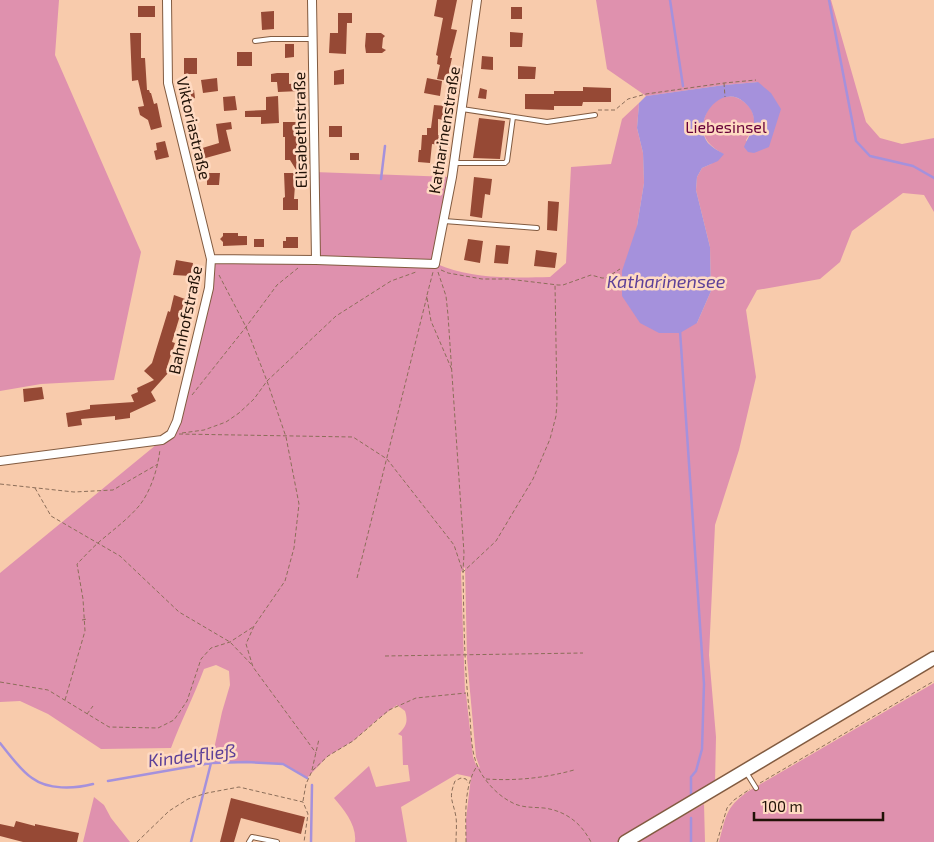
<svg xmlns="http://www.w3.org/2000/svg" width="934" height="842" font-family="'Exo 2',sans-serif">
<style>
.green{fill:#df91ae;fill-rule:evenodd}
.water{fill:#a591dc}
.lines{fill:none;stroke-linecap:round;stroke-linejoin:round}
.stream{stroke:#a591dc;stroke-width:2.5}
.building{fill:#964935}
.service-casing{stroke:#825b40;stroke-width:6}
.minor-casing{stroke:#825b40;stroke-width:10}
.primary-casing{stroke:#825b40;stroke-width:15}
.path{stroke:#8c6e59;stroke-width:1;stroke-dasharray:4 2.5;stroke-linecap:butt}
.service{stroke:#fff;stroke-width:4}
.minor{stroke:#fff;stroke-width:8}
.primary{stroke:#fff;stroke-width:12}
.labels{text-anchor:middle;stroke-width:5;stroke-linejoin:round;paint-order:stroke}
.park-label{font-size:16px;fill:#670039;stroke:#ffdac2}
.street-label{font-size:16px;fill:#211207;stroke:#ffdac2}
.water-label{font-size:18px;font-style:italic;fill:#5d4098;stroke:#ffdac2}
</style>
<rect width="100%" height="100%" fill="#f8cbac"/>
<path class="green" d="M0,0h59l-4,55 86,197 -27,128 -73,4 -41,7z
M596,0h235l35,122 14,16 22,6 32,-6v74l-10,-17 -21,-2 -51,38 -12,31 -20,17 -63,11 -11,20 10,67 -17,73 -24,75 -6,130 7,82 -1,46 -93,59h-156v-23l5,-42 -14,-3 -56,33 6,35h-52c2,-17 -11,-32 -21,-44l35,-32 7,21 34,-6 -2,-16h-5l-1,-29 -4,-2c9,-8 10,-13 7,-23l-8,-6 -19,14 -25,22 -25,15 -21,22 -24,-14 -36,-2 -36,1 11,-51 8,-27 -1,-14 -13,-6 -12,4c-10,27 -23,52 -33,79l-70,1 -53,-35 -28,-13 -20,1v-129l162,-133 9,-6 38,-146 2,-29 105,1 -2,-88 137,5 -14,87c32,15 77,14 113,13l16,-14 5,-96 40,-3 11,-45 17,-16 -2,25 6,25 1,30 -7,43 60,97 14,-32 -1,-44 -14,-57 1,-13 5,-9 9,-4 12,-10c-5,-3 -11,-7 -15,-12 -11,-14 -2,-39 15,-45 15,-4 33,10 31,26 0,5 -5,12 -8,17l8,13 4,-71 -34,3 -78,11 -39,-27zM465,567l2,91 9,99 4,11 -4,-3 -3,-8 -7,-63 -1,-2 -4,-120z
M934,683v159h-215c7,-25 6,-34 28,-50z
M94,797l10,8 7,13 19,24h-47z
M704,804l1,38h-68z"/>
<path class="water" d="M758,82l13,11 10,16 -12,38 -15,6 -6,-1 -4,-5c3,-8 10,-18 10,-25 0,-9 -4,-15 -10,-20 -23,-20 -53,19 -36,41 4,4 10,8 16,11l-6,7 -16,7 -5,9 -1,13 14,57 1,44 -14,32 -17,10h-21l-19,-10 -18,-27v-25l15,-45 7,-43 -1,-30 -6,-25 2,-25 7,-7 78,-11z"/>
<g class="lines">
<path class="stream" d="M670,0l13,86
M829,0l27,141 14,15 43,10 21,12
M381,179l4,-33
M680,331l24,353 -2,65 -6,22 -5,6v19
M0,743c8,10 21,28 32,35 16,12 42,11 61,6
M108,781l103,-18 36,-1 36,2 24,14
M691,818v24
M191,842l20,-79
M311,842l1,-57"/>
</g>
<path class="building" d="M437,0h20l-6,29 6,1 -7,28h2l-2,9h1l-2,14 -12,-2 3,-14 -3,-1 1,-8 -2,-1 7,-37 -9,-2z
M138,6h17v11h-17z
M511,7h11v12h-11z
M274,11v18l-12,1 -1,-18z
M338,13h14v10h-5l-1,31 -17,-1 1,-20h8z
M510,32l13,1 -1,14h-12z
M130,33h11v25h4l2,32h2l1,3h1l3,11 3,-1 5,24 -11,3 -3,-10 -8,-5 -2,-8 6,-1 -6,-26 -6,1z
M366,33h15l4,3 -2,2 -1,10 4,2 -4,3h-16l-1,-7z
M285,44h9v13l-9,1z
M237,52h15v14h-15z
M482,56l11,1v13l-12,-1z
M184,58h13v16h-13z
M518,66l18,1 -1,12h-17z
M344,69v15l-10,1v-14z
M277,73h12v11l10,-1 1,8 -22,1 -1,-10h-6v-8z
M217,78l1,13 -15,2 -2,-13z
M427,78l15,3 -2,15 -16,-3z
M583,87l28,1v14h-28l-1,4h-28v4l-29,-1v-15h29v-3h29z
M480,88l7,2 -1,9 -8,-1z
M194,90l1,8 -9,3 -2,-9z
M235,96l2,14 -13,1 -1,-14z
M278,96l1,27 -18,1v-7h-16v-6l21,-1v-13z
M434,105l12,1 -2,14 -6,-1v16h4l-1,10 -9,-1 -2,19 -12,-1 1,-12h2l1,-15h5v-7h4z
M479,118l26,3 -5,38 -27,-1z
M231,122l1,7 -6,1 5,21 -29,8 -3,-10 20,-6 -3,-19z
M283,122h16v63h-4l-1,14h4v11h-15v-12l2,-1 -1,-24h14l-8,-13h-5v-23h-2z
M329,126h13v11h-13z
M165,141l4,16 -13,3 -2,-9 3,-1 -1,-7z
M350,153h9v7h-9z
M207,173h13l-1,12h-12z
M474,177l18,2 -2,16 -5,-1 -3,24 -12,-2z
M548,201l11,1 -2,29 -10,-1z
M223,233h15v3h9v9l-24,1v-4l-3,-3 3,-3z
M286,237h12v11h-15v-7h3z
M254,239h10v8h-10z
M468,239l15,2 -3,22 -16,-3z
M496,245l14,1 -2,18 -14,-1z
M536,250l21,3 -2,15 -21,-2z
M176,260l17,3 -2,13 -18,-1z
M174,295l11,4 -13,43 3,1 -9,27 3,2 -18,20 5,9 -26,12v5l-15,2v-4l-34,3 1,6 -14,2 -2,-14 24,-4v-4l44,-3 -3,-7 7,-3 -1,-4 17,-8 -10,-9 8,-8 16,-52 2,1z
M42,387l2,12 -20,3 -1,-13z
M231,798l74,19 -4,17 -60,-16 -7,24h-14z
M16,821l19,5v-2l44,9 -2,9h-54l-23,-6v-12l14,3z"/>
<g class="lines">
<g class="service-casing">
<path id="service" d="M255,41l16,-2h41
M462,109l85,13 48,-7
M454,163h51l2,-2 6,-44
M444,221l93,7
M746,772l10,16
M249,842l3,-5 25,5"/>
</g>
<g class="minor-casing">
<path id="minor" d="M167,0l1,83 43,176
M312,0l4,260
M0,461l162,-21 9,-6 6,-13 32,-133 2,-29 105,1 119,4 17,-87 25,-177"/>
</g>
<g class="primary-casing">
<path id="primary" d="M625,842l309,-184"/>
</g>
<path class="path" d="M724,83l1,14
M598,110h17l13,-11 18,-5 78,-11 32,-3
M441,270l7,3 34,6h26l50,6h5l28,-10 11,3h4l14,-9
M438,272l8,24 2,19 16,238 -1,19c1,49 1,97 7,145 1,14 1,29 5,42 4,16 20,35 36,43 10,6 21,5 33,6 22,3 37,15 47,34
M219,275l27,52 21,54 19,56 13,67 -5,44 -9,33 -31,45 -8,18 7,23 63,86
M427,295l6,-23
M427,298l4,23 21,49
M192,395l54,-68 31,-42 21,-17
M182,433l22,-3 22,-8 13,-9 15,-14 13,-18 17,-16 52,-49 55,-35 25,-9
M179,434l174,3 34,22 67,86 9,27 33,-31 37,-62 17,-40 6,-23 1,-14 -2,-118
M0,484l74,8 39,-2 45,-26
M35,488l16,28 69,40 59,56 51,30 23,24
M357,578l70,-282
M82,620l5,-1
M385,656l198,-3
M0,682l48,8 61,37 49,1 16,-8 13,-19 14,-42 10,-11 19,-6 23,-15
M65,700l20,-69 -2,-32 -6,-35c7,-7 14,-15 22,-22 14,-12 28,-22 40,-36 12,-15 19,-38 21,-57
M87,714l6,-8
M312,770l7,-31
M486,779c30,2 59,-1 88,-9
M760,783l174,-102
M303,801l3,-17 6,-13 16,-15 25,-15 36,-31 27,-12 50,-5
M137,842l32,-31 19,-12 19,-6 32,-6 64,15 5,12 -4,28
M456,842c0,-8 1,-17 0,-25 -3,-17 -8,-18 -1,-36l6,-3 5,1 2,4
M466,842c0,-24 -3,-55 11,-76
M717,842l10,-34 7,-8 16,-11"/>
<use href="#service" class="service"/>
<use href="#minor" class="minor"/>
<use href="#primary" class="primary"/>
</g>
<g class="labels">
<g class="park-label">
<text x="726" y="133">Liebesinsel</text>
</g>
<g class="street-label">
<text transform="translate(194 128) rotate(77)" y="6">Viktoriastraße</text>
<text transform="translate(300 130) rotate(-91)" y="6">Elisabethstraße</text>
<text transform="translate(444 130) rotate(-81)" y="6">Katharinenstraße</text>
<text transform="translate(185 320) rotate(-78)" y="6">Bahnhofstraße</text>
</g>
<g class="water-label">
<text x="666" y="288">Katharinensee</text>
<text transform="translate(192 756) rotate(-7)" y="6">Kindelfließ</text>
</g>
</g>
<path d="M754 812v8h129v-8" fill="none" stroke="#211207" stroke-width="2.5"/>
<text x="762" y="812" font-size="15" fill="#211207" stroke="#ffdac2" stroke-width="4" paint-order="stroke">100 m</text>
</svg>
